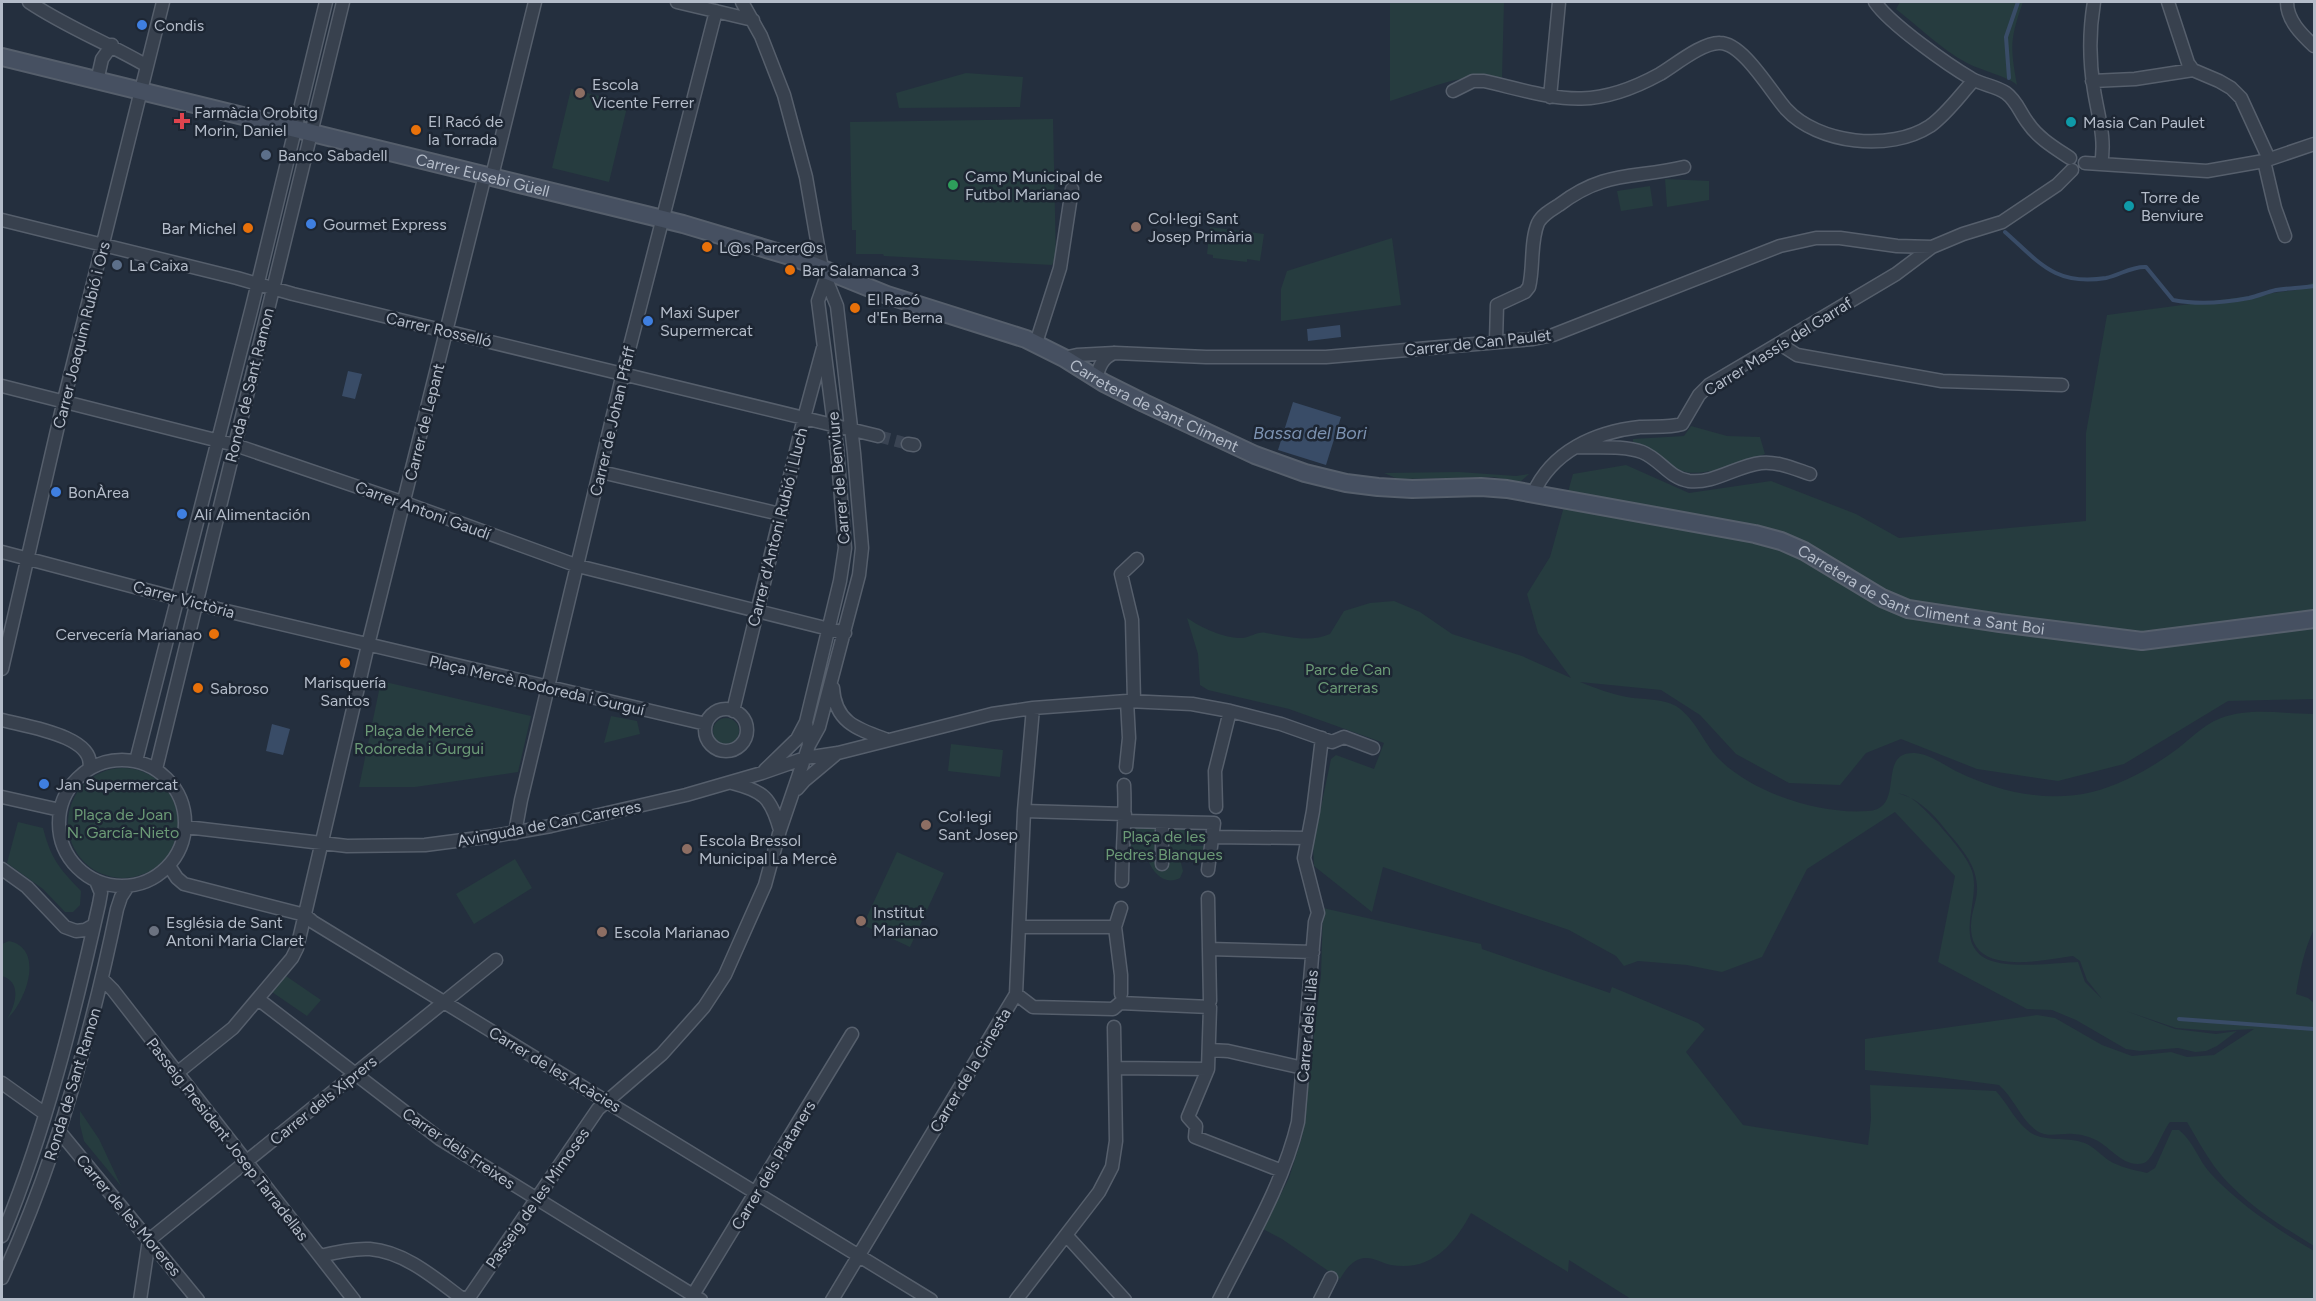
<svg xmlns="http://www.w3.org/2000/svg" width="2316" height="1301" font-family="Figtree,sans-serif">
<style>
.green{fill:#263c3f;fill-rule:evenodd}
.water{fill:#394c67}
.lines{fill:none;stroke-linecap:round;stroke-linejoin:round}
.stream{stroke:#394c67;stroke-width:4}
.street-tunnel{stroke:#3a4453;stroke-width:12;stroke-dasharray:12 6;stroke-linecap:butt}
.street-casing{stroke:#565f6c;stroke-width:15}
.secondary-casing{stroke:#565f6c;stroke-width:20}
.street{stroke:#38414e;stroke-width:12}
.secondary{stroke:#465061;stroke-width:16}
.shop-dot{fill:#3f7fe0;stroke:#1d2633;stroke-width:2}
.education-dot{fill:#8d6e63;stroke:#1d2633;stroke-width:2}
.health-dot{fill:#e0444e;stroke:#1d2633;stroke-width:2}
.culture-dot{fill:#0f9aa8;stroke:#1d2633;stroke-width:2}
.food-dot{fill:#e8710a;stroke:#1d2633;stroke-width:2}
.service-dot{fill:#5c6f8a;stroke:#1d2633;stroke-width:2}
.leisure-dot{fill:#2e9e5b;stroke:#1d2633;stroke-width:2}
.worship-dot{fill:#6b7280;stroke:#1d2633;stroke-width:2}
.labels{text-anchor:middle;stroke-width:5;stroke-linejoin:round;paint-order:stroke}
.poi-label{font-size:16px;fill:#b4bcc9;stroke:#1d2633;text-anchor:start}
.street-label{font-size:16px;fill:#b4bcc9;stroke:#1d2633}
.park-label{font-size:16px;fill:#6b9a76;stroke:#1d2633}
.water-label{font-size:18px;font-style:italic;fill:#7c92b1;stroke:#1d2633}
</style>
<rect width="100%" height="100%" fill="#242f3e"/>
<path class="green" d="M1390,2h114l-2,76c-39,-7 -76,12 -112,23z
M1900,2h123c-13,37 -13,44 -6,83 -8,-8 -37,-15 -50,-22 -26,-14 -48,-36 -71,-54z
M966,73l57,4 -3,30 -121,1 -3,-15z
M571,89l57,14 -19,79 -57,-14z
M1053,119l3,142h-2l-2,4 -168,-9 -1,-2h-27v-24h-4l-2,-108z
M1665,179l44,2v19l-42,7z
M1650,186l3,20 -32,5 -4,-20z
M1210,227l54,7 -4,27 -13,-2v3l-34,-4v-3l-6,-1z
M1392,238l9,67 -120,16v-32l6,-18z
M2314,282v417l-86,2 -104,63 -66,17 -81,-12 -76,-30 -35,14 -26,32 -51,-2 -53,-29 -36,-39 -39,-25 -81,-8c15,6 31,12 47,15 16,3 35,1 49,9 20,13 26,35 42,52 34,35 102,57 150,53 39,-2 7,-60 47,-58 15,1 32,14 45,20 40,19 88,30 132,19 28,-7 58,-23 81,-40 16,-11 29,-27 48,-34 31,-11 61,-4 93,-4v215c-10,21 -14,42 -18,65l12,4 6,5v243c-36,-22 -74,-45 -100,-80 -10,-14 -18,-29 -27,-44h-17c-8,10 -17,38 -26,41 -19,6 -34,-16 -48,-23 -6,-3 -16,-6 -23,-6 -11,-1 -26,4 -36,-3 -16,-11 -23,-33 -38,-46l-61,-8 -73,-7v-31l172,-24 18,3 47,27 30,11 39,-4 16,5 27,-2 40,-26 -38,2 -40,-3 -50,-17 49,18 41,5 21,-3 -20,15 -11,5 -11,1 -17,-4 -38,3 -14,-2 -50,-29 -24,-10 -25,-1 -89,-47 17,-86 -60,-64 -88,57 -45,88 -40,15 -35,-7 -49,-4 -14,5 -8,-10 -47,-26 -186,-63 -11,45 -58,-46 -1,-21 18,-86 5,-4 38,14 10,-26 -95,-34 -81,-19 -8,-5 -2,-31 -11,-36c15,10 38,21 56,20 8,-1 15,-7 23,-5 19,3 44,10 64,1l14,-23 26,-8 24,-2 26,11 32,22 70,22 49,22 -33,-45 -11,-39 23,-37 23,-83 53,-9 63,28 82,-12 85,33 43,24 187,-17v-88l21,-118 189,-25zM1898,793c18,4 36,21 47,36 10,12 24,27 29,42 8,25 -2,33 -3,54 -2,53 72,35 102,31l7,5 7,19 15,19 -17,-17 -7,-20c-24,1 -76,8 -95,-5 -28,-19 -2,-58 -11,-86 -4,-16 -47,-64 -61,-73 -4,-2 -9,-3 -13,-5z
M1691,426l36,10 33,1 5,17c-21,7 -65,26 -85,16 -19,-9 -24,-22 -47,-28v-3l51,-3z
M1459,472l57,4 13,-2 -8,7h-4l-24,-4 -95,2 -14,-6z
M381,681l150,35 -13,56 -103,15h-56z
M611,716l26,5 3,13 -36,9z
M713 731a13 13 0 1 1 26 0a13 13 0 1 1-26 0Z
M951,744l52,6 -3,27 -52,-6z
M68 823a55 55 0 1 1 110 0a55 55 0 1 1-110 0Z
M18,822l25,6c8,31 16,40 38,63l-1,14 -7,7h-8l-22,-23 -36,-26z
M1130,823l62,1 -1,22h13v14l-24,-1 3,12 -3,7c-15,8 -27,-5 -32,-18l-20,-1z
M897,852l47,21 -34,74 -47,-22z
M515,859l17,29 -58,36 -18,-30z
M1323,908l158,36 1,5 128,44 2,-6 86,36 7,6 -19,23 57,73 125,20 3,-26 -1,-34 126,6c12,13 20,32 35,42 15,9 34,4 50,9 10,2 19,12 27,18 11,7 26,10 39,13l8,-5 17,-38h7c15,12 19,30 32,44 29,31 67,56 103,77v48h-683l-62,-39 -1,12 -97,-59c-17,32 -40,59 -80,52 -9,-2 -18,-8 -27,-7 -12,2 -18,11 -24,21l-58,-40 -19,-10 26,-51 13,-41 19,-162z
M9,941c37,8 16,62 -2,78 9,-14 15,-37 -5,-43v-32z
M286,976l35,24 -14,16 -35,-24z
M80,1111l19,28 22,47 -37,-45 -4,-16z"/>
<path class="water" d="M1340,325l1,12 -33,4 -1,-12z
M348,371l14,3 -7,25 -13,-3z
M1293,402l48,15 -15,48 -48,-15z
M272,724l18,5 -7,26 -17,-4z"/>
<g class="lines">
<path class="stream" d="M2009,78l-3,-41 12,-35
M2005,232c35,31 50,54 101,46 14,-3 26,-12 40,-11l27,33c25,5 50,3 76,-2 9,-2 18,-6 27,-8 13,-2 26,-2 38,-4
M2179,1019l135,10"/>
<path class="street-tunnel" d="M878,436l30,8"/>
<g class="street-casing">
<path id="street" d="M29,2c37,25 79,41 118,64
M677,2l76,18
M1875,2c15,22 73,63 97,77 11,6 24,7 34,14 11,8 14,20 22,30 10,15 27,25 42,35
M2094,2c-5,30 -5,58 0,88 4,26 12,48 7,74
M2168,2l20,61 5,7
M2287,2c0,18 14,32 27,44
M97,81l5,-22 10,-14
M2092,81l43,-2 58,-9 26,11 12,7 10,10 28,61
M1453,91l20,-10h11c73,17 105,32 176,-7 15,-9 43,-32 60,-31 23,0 51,49 66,66 32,35 104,43 144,17 17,-12 30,-31 44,-46
M1550,97l9,-95
M2264,161l11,47 10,28
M2085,163l122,8 57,-10 50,-17
M492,176l43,-174
M2,220l235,58 56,16 585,142
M1496,341l1,-36 28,-13 4,-5c5,-20 1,-45 9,-64 4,-8 13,-13 21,-18 46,-35 74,-26 125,-38
M1036,343l24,-75 12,-79
M1780,344l17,11 145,26 120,4
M1064,358l13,-3 38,-2 91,4h120l207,-18 20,-4 227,-89 36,-8h24l57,8 35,1
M1096,379c3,-12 6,-21 18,-26
M2,386l233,59 170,58 173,63 267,67
M908,444l6,1
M1577,447c20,1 46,-2 65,5 18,7 27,26 47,29 25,3 47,-15 72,-18 16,-2 34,6 49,11
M601,472l179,42
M1533,494c19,-43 62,-62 107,-67 13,-1 29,1 42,-3l17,-29 10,-10 187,-111 36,-27 31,-13 39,-12 55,-37 15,-15
M2,552l216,57 488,115
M2,669l62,-269 99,-398
M833,688c2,34 24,41 52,51
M1134,701l-2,-81 -11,-46 16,-15
M705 730a21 21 0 1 1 42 0a21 21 0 1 1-42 0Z
M733,711l71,-293 19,-70
M2,720c22,6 96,16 87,49
M809,745l-3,-23 34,-141 5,-33 -8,-100 -19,-147 7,-20
M59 823a63 63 0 1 1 126 0a63 63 0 1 1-126 0Z
M136,761l116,-454 74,-305
M1126,767l3,-29 -2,-37
M156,769l187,-767
M765,770l32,-31 9,-17
M732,783c32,8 39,15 48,47
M797,789l7,-8 31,-26
M2,797l58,13
M1216,807l-1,-36 15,-60
M1024,811l101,3
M1125,821l89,2 -6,47
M1162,822v42
M186,827l161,19 78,-1 69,-9 57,-10 135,-31 76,-22 43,-15 33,-5 154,-39 41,-6 94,-7 65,3 38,7 51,13 51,18 12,-5 29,11
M515,833l6,-33 102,-427 93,-362
M1211,837l96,1
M169,866l8,12 7,6 121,31 8,7 618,378
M2,869l25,18 38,40 11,4 9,-1 9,-5
M1122,881c0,-32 4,-64 2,-96
M1208,898l2,103
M1020,927h95
M1209,949l104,3
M102,979l11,11 241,310
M1016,994l17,13 80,2 7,-6 90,4 -2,62 -20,48 8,9 -1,11 87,34
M1121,994v-19l-6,-48 6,-19
M258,999l182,140 261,161
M1210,1050l18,1 75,17
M1115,1068l93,1
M177,1073l56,-45 59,-70 5,-10 71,-303 117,-470
M2,1083l42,30
M59,1131l139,169
M1066,1235l59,65
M2,1236c44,-105 72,-221 97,-332l2,-11 -5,-12
M149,1240l347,-280
M320,1256c16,-4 33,-8 50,-7 36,3 67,31 94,51
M2,1278c54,-117 89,-243 115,-369l4,-12 7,-11
M693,1295l159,-261
M140,1300l9,-60
M460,1300l10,-4 128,-187 64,-55 42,-47 21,-32 40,-90 15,-55 29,-85 10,-18 40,-152 3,-27 -8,-95 -17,-147 -15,-37 -16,-92 -22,-82 -23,-59 -19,-34
M832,1300l184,-306 8,-183 9,-103
M1016,1300l83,-108 13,-25 4,-26 -2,-114
M1219,1300c29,-58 64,-115 79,-178l17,-200 3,-9 -14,-55 9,-47 9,-73
M1320,1300l11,-22"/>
</g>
<g class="secondary-casing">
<g id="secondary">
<path id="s1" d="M2,57l681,167 110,33 94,38 139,44 38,19 40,25 40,20 111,52 50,18 41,10 32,4 34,2 69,-2 26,2 248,45 26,7 23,10 78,47 26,11 92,14 142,18 172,-22"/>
</g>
</g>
<use href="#street" class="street"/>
<use href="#secondary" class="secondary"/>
</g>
<g class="shop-dot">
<circle cx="142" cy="25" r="6"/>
<circle cx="311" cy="224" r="6"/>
<circle cx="648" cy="321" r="6"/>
<circle cx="56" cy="492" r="6"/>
<circle cx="182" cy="514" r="6"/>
<circle cx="44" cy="784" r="6"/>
</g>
<g class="education-dot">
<circle cx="580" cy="93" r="6"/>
<circle cx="1136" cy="227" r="6"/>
<circle cx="926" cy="825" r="6"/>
<circle cx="687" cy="849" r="6"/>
<circle cx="861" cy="921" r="6"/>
<circle cx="602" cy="932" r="6"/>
</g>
<path class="health-dot" d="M179 112h6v6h6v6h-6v6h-6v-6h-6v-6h6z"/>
<g class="culture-dot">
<circle cx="2071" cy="122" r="6"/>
<circle cx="2129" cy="206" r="6"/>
</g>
<g class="food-dot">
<circle cx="416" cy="130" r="6"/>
<circle cx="248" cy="228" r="6"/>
<circle cx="707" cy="247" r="6"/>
<circle cx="790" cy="270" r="6"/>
<circle cx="855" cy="308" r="6"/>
<circle cx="214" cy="634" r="6"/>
<circle cx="345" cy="663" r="6"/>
<circle cx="198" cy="688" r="6"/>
</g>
<g class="service-dot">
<circle cx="266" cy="155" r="6"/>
<circle cx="117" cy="265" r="6"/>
</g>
<circle class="leisure-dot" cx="953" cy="185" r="6"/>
<circle class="worship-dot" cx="154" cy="931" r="6"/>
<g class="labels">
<g class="poi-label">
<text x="154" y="31">Condis</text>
<text x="592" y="90">Escola<tspan x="592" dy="18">Vicente Ferrer</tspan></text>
<text x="194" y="118">Farmàcia Orobitg<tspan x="194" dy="18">Morin, Daniel</tspan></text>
<text x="428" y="127">El Racó de<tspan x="428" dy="18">la Torrada</tspan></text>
<text x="2083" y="128">Masia Can Paulet</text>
<text x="278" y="161">Banco Sabadell</text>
<text x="965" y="182">Camp Municipal de<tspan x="965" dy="18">Futbol Marianao</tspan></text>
<text x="2141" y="203">Torre de<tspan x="2141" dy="18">Benviure</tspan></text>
<text x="1148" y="224">Col·legi Sant<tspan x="1148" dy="18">Josep Primària</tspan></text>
<text x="323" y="230">Gourmet Express</text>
<text x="236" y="234" text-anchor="end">Bar Michel</text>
<text x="719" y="253">L@s Parcer@s</text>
<text x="129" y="271">La Caixa</text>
<text x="802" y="276">Bar Salamanca 3</text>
<text x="867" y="305">El Racó<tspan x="867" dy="18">d'En Berna</tspan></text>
<text x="660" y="318">Maxi Super<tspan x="660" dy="18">Supermercat</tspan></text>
<text x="68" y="498">BonÀrea</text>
<text x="194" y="520">Alí Alimentación</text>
<text x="202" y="640" text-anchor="end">Cervecería Marianao</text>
<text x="345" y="688" text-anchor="middle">Marisquería<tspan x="345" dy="18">Santos</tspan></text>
<text x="210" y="694">Sabroso</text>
<text x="56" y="790">Jan Supermercat</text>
<text x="938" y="822">Col·legi<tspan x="938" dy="18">Sant Josep</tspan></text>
<text x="699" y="846">Escola Bressol<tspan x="699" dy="18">Municipal La Mercè</tspan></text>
<text x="873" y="918">Institut<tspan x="873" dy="18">Marianao</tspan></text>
<text x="166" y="928">Església de Sant<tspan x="166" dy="18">Antoni Maria Claret</tspan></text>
<text x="614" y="938">Escola Marianao</text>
</g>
<g class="street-label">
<text dy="6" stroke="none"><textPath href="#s1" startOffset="495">Carrer Eusebi Güell</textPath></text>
<text transform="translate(439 329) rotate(13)" y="6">Carrer Rosselló</text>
<text transform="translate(81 335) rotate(-76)" y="6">Carrer Joaquim Rubió i Ors</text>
<text transform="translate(1478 342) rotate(-6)" y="6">Carrer de Can Paulet</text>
<text transform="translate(1778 346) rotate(-32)" y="6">Carrer Massís del Garraf</text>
<text transform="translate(249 385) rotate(-76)" y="6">Ronda de Sant Ramon</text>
<text dy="6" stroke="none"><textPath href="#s1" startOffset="1208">Carretera de Sant Climent</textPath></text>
<text transform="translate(612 421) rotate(-77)" y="6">Carrer de Johan Pfaff</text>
<text transform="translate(424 422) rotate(-76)" y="6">Carrer de Lepant</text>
<text transform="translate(838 478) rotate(-95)" y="6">Carrer de Benviure</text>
<text transform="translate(423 510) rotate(20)" y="6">Carrer Antoni Gaudí</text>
<text transform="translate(777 527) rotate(-76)" y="6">Carrer d'Antoni Rubió i Lluch</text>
<text dy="6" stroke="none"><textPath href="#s1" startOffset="2007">Carretera de Sant Climent a Sant Boi</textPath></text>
<text transform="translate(184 599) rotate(15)" y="6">Carrer Victòria</text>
<text transform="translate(537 685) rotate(13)" y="6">Plaça Mercè Rodoreda i Gurguí</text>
<text transform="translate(549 823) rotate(-11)" y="6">Avinguda de Can Carreres</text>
<text transform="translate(1307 1026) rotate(-85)" y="6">Carrer dels Lilàs</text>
<text transform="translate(555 1069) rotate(31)" y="6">Carrer de les Acàcies</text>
<text transform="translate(970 1070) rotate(-59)" y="6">Carrer de la Ginesta</text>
<text transform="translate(72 1084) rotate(-73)" y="6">Ronda de Sant Ramon</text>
<text transform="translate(323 1100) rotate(-39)" y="6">Carrer dels Xiprers</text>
<text transform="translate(228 1139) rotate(52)" y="6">Passeig President Josep Tarradellas</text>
<text transform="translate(459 1148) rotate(34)" y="6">Carrer dels Freixes</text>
<text transform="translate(773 1165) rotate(-59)" y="6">Carrer dels Plataners</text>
<text transform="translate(537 1198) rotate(-55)" y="6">Passeig de les Mimoses</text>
<text transform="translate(129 1215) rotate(50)" y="6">Carrer de les Moreres</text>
</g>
<g class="park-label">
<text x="1348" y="675">Parc de Can<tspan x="1348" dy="18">Carreras</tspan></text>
<text x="419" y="736">Plaça de Mercè<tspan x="419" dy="18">Rodoreda i Gurgui</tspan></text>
<text x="123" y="820">Plaça de Joan<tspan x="123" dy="18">N. García-Nieto</tspan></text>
<text x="1164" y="842">Plaça de les<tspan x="1164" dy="18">Pedres Blanques</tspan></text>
</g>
<g class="water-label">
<text x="1310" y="439">Bassa del Bori</text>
</g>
</g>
<rect width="2316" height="1301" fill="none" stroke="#b4bcc9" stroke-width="6"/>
</svg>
